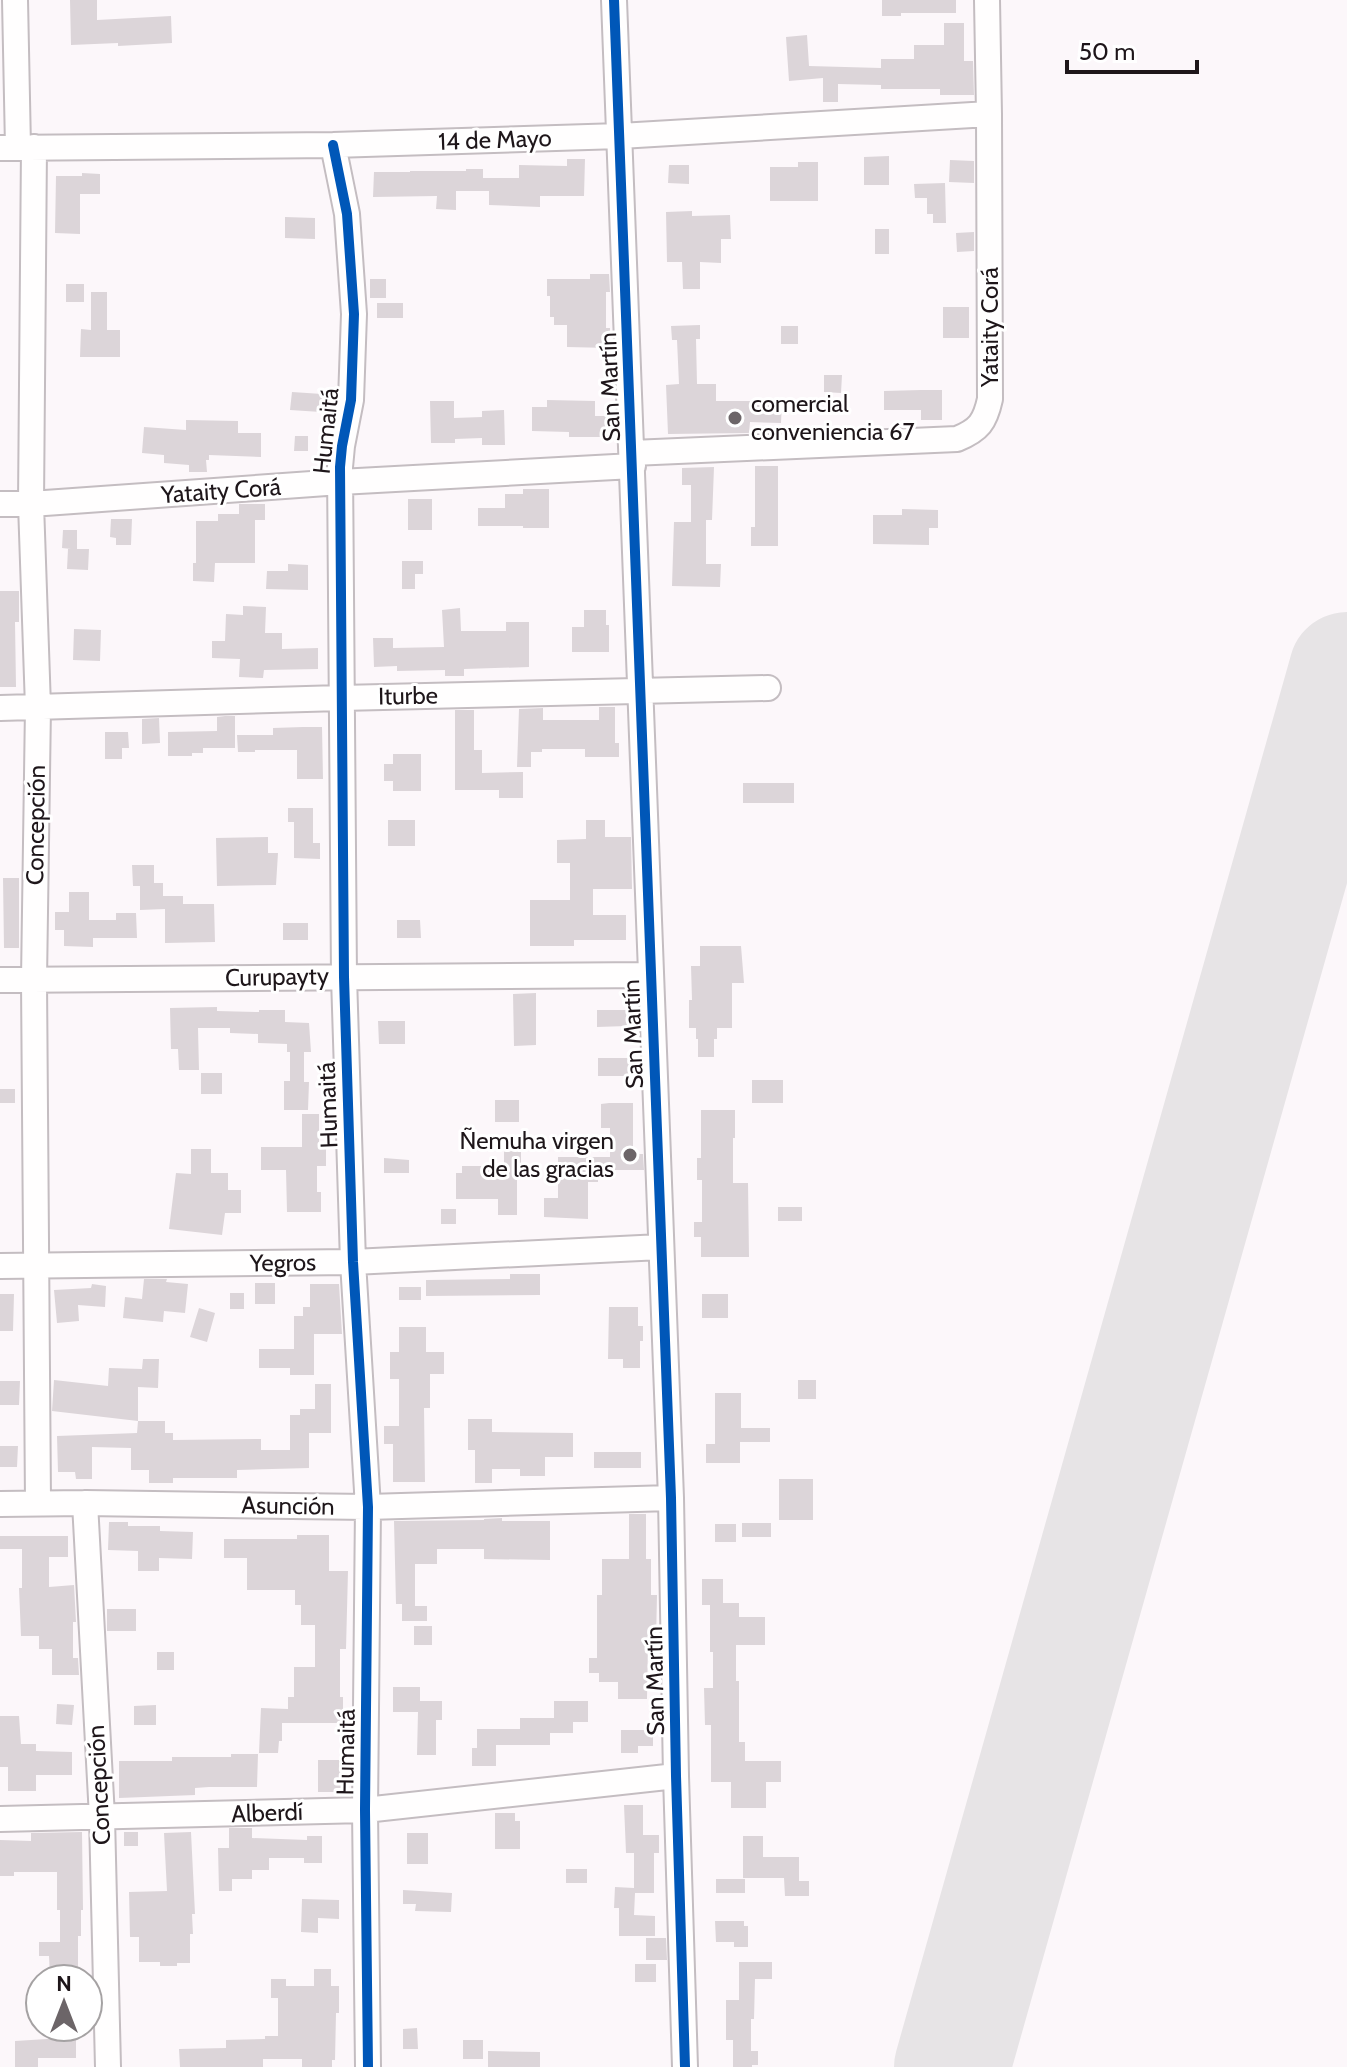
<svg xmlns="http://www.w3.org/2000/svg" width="1347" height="2067" font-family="Cabin,sans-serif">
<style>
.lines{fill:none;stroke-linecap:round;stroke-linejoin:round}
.runway{stroke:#e7e4e6;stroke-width:116}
.building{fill:#dcd5d9}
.minor-casing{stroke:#c4bdc1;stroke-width:28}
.minor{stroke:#fffefe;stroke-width:24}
.cycleway-casing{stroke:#fff;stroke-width:15}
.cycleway{stroke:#0057b8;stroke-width:10}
.poi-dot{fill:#6c6568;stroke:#fff;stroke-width:3}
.labels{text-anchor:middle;stroke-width:6;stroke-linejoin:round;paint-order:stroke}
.street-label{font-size:24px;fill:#1e161a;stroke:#fff}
.poi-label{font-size:24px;fill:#1e161a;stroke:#fff;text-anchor:start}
</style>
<rect width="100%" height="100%" fill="#fcf7fa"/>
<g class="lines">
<path class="runway" d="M952,2067l395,-1397"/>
</g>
<path class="building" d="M70,0h27v20l74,-4 1,27 -54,3v-3l-47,2z
M882,0h74v13h-55v3h-19z
M944,23h20v38h9l1,34h-34v-6h-59v-4l-43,-1v18h-15v-24l-34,3 -3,-44 21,-2 2,31 72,2v-9h33v-14h30z
M889,156v29h-25v-28z
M567,159h18l-1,37h-44v11l-51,-2v-14h-33v19l-20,-1 1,-13 -64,1 1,-25h36v-1h56v-2h17v9h36v-13l48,1z
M950,160l24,1v22l-25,-1z
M798,162h20v39h-48v-34h28z
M669,165h20v19l-21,-1z
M82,173l18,1v20h-20v40l-25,-1 1,-57h26z
M945,183l1,40h-13v-9h-6v-16h-12l-1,-14z
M692,211v5l38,-1 1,24h-10v24l-21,-1v27h-17l-1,-27h-15l-1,-50z
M285,217l30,1v21l-30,-1z
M875,229h14v25h-14z
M974,232v19l-17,1 -1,-19z
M590,274h19l1,18h-4v36h4v20l-43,-1v-22h-13v-8h-4v-21h-3v-17h43z
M370,279h16v19h-16z
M66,284h18v18h-18z
M91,292h16v38h13v27h-40l1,-28 10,1z
M377,303h26v15h-26z
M943,307h26v31h-26z
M700,325v14h-4l1,45h19v17h66l-1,22 -31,-1 -1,11 -81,1 -2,-49 13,-1 -2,-44h-5l-1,-14z
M781,326h17v18h-17z
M824,375h18l-1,18 -17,-1z
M921,390h21v30h-21v-10h-37v-19z
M292,392l30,2 -1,18 -31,-2z
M547,400l48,1v15h12v21h-38v-5l-37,-1v-24h15z
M430,401h24v17l28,-1v-6l22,-1 1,35h-23v-7l-27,1v4h-24z
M186,420l52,1v12h23v24l-52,-2v5h-3l1,12h-18v-7l-25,-2v-8l-22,-2 2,-26 42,3z
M295,436h13v15h-14z
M755,466h23v80h-27v-19h4z
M714,467l-2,53h-6v44h15l-1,23 -48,-1 2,-64h17v-37h-9v-17z
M523,489h26v39h-26v-2h-45v-18h27v-14h18z
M408,499h24v31h-24z
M239,504h26v16h-10v43h-40l-1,19 -21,-1v-18h3v-42h22v-7h21z
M902,509l36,1v18h-9v17l-56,-1v-29h29z
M111,519h21l-1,26h-15v-7l-6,-1z
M63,530h14v19h12l-1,21 -21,-1 1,-20h3l-9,-1z
M402,561h21v13h-8v15h-13z
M288,564l20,1v25l-42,-1 1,-18h21z
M0,591h19v31h-4l1,65h-16z
M243,606l23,1 -1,26h17v16l36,-1v21l-54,1 -1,8 -24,-1 1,-18 -28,-1v-17h13l1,-27 17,1z
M460,608l1,23h45v-9h23v45l-65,2v7h-19v-6l-48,1v-5l-23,1 -1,-29h20v10l51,-1 -2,-37z
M584,610h22v15h3v27h-37v-25h12z
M74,629l27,1 -1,31 -27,-1z
M599,707h16v36h4v14h-34v-8h-43v3h-11v15h-14l2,-58 24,-1v12h56z
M455,710h19v40h8v23l41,-1v26h-24v-8h-44z
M225,716h10v32h-32v5h-11v3h-24v-24l49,-1v-14z
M159,718l1,25 -18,1v-25z
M303,727h19l1,52h-26v-29h-42v2h-17l-1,-17h36v-7z
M105,732h23l1,16h-7v11h-17z
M393,754h28v37h-28v-10h-9v-17h9z
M743,783h51v20h-51z
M288,808h25v35h7v16l-26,-1v-36h-6z
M388,820h27v26h-27z
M586,820h19v17h26l1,52h-39v26h33v25h-52v6h-44v-46h40v-37h-13v-23l29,-1z
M268,837v16h10l-2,32 -59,1 -1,-48z
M132,865h22v18h9v13h20v8h31l1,38 -50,1v-34l-25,1v-24h-7z
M3,878h16v70h-15z
M69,892h20v28h27v-7h20l1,25h-44v9l-29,-1v-16h-9v-18h14z
M397,920h23l1,18h-24z
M283,923h25v17h-25z
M700,946h41l3,37h-12v45h-15v11h-3v18h-16v-18h-2v-11h-7v-28h3l-1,-34h9z
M536,993v52l-22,1 -1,-52z
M217,1007v4l42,1v-2h26v12l24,1 2,29h-7v30h5l-1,28h-24v-29h6v-29h-3v-8l-29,-1v-9l-28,-1v-5h-32l1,42h-20l-1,-21h-7l-1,-41z
M597,1010h29l1,16 -30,1z
M378,1021h27v23h-26z
M598,1058h31v18h-31z
M201,1073h21v21h-21z
M752,1080h31v23h-31z
M0,1089h15v14h-15z
M495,1100h24v22h-24z
M609,1103h24v51h10l1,16h-46v12h-10v37l-44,-2v-19h14v-41h52v-29h-9v-24z
M701,1110h34v28h-2v45h15l1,74h-48v-20h-7v-15h8v-42h-5v-22h4z
M302,1114h17v33h7v19h-9v26h4v20h-34l-1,-42h-25v-23h41z
M191,1149h20v24h17v17h13v23h-16l-3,22 -53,-6 7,-56 15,1z
M504,1150h17v16h-4v49h-19v-16h-42v-26h6v-7h42z
M384,1158l25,2v13h-25z
M778,1207h24v14h-24z
M441,1209h15v15h-15z
M510,1274h30v21l-114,1v-16l84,-1z
M144,1279h23l-1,3 22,2 -3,29 -21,-2 -1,11 -40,-4 2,-21 17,2z
M255,1283h20v21h-20z
M92,1284l14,2 -1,21 -27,-2 1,16 -22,2 -3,-33 37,-2z
M310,1284h29l3,50h-28v41h-24v-7h-31v-19h35v-33h9v-9h7z
M399,1287h22v13h-22z
M230,1293h14v16h-14z
M0,1294h14l-1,37h-13z
M702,1294h26v24h-26z
M609,1307h29v19h5v15h-3v27h-17v-9h-15z
M199,1308l16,5 -8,29 -17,-5z
M399,1327h27v25h18v22h-14v34h-6l1,74h-32v-38h-9v-18h15v-47h-9v-27h9z
M143,1359h16l-1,29 -20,-1v34l-86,-10 2,-31 54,6 1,-18 33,1z
M798,1380h18v19h-18z
M0,1381h20l-1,24h-19z
M315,1384h16v49h-22v35l-72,2v8h-64v5h-24v-13h-18v-22l-39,-1v32h-16l-1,-7h-17l-1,-36 80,-3 1,-12h27v12h8v7l88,-1v11h29v-35h10v-6h15z
M715,1393h26v35h29v14h-30v21h-34v-19h9z
M468,1419h24v13l81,1v24h-28v19h-25v-7h-28v14h-17v-33h-7z
M0,1446h18l-1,21h-17z
M594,1452h47v16h-47z
M779,1479h34v41h-34z
M629,1514h17v45h5v36h6l-1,46h-8l-1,58h-29v-17h-19v-9h-10v-15h8v-63h5v-36h27z
M502,1518v3h48v39l-66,-1v-10h-47v15h-22v42h12v15h-25v-17h-6l-2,-83 90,-1v-1z
M109,1522h19v4h32v5l33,1 -1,27 -33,-1v13h-21v-20l-30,-1z
M742,1523h29v14h-29z
M715,1524h21v18h-21z
M297,1535h32v36h19l-2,78h-6v48h3v26h-61v18h-3l-1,12h-19l2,-45 27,1v-12h6v-30h21v-42h-14v-20h-6v-15h-48v-32h-23v-19h73z
M0,1536h68v21h-19v30l25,-2 2,37h-3v36h5l1,17h-27v-26h-13v-13h-18l-2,-48h3v-39h-22z
M702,1579h21v24h16v14h26v28h-29v36h3v61h6v19h36v21h-15v26h-35v-26h-20v-57h-6l-1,-37h9v-36h-3v-47h-8z
M107,1609h29v22h-29z
M414,1626h18v19h-18z
M157,1652h17v18h-17z
M393,1687h27v14h22v19h-6v35h-19l1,-43h-25z
M554,1701h34v21h-15v11h-23v12h-54v21h-24v-18h5v-19h43v-11h34z
M57,1704l17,1 -2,20 -16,-1z
M156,1705v20h-22v-19z
M0,1716h19l2,28h15v7l36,1v23h-36v16h-28v-24h-8z
M621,1730h32v16h-15v7h-17z
M231,1754h27l-1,33h-48l-14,1v7l-76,3v-37h53v-4h59z
M318,1760h25v32h-25z
M624,1805h19v30h16v18h-5v40h-19l-1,22 21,1v20h-36v-28h-5l1,-21 19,1v-35h-8z
M495,1813h20v8h5v28h-25z
M229,1828h23v10l55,2v-4h15v27h-18v-5h-35v12h-17v9h-20v12h-13l-1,-43h11z
M82,1832l1,78h-2v26h-3v41h-28l-1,-21h-10v-14h21v-32h-3v-38h-43v4h-14v-36l31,1v-8z
M124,1832h14v14h-14z
M191,1832l4,82h-3l1,20h-3v29h-13v3h-17v-4h-21v-25h-9l-1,-45 38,-1 -3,-58z
M407,1833h21v31h-21z
M743,1836h20v21h36v24h10v15h-24l-1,-18h-41z
M566,1869h21v14h-21z
M716,1879h29v14h-29z
M403,1890l49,3 -1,19 -36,-1 1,-7h-13z
M302,1899l37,1v19l-21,-1v15l-17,-1z
M715,1921h29v5h4v21h-14v-5h-18z
M646,1938h20l1,22h-21z
M739,1962h33v17h-17l-1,40h-3v32h7v14h-6v2h-19v-27h-7v-40h13z
M635,1964h21v18h-21z
M314,1969h17v17h8v27h-3l-1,47h-3v7h-30v-8h-39v8h-83l-1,-18 47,-1v-8l39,-1v-3h13v-38h-7v-19h15v7h28z
M417,2028l1,21h-15v-20z
M47,2039h29v19h-38v9h-23v-26z
M463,2040h20v19h-20z
M488,2051l52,1v15h-52z"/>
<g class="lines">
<g class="minor-casing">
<path id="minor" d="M15,0l3,147
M614,0l57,1498 5,278 9,291
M333,145l14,69 7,100 -3,86 -9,46 -2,21 4,510 9,285 15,245 -3,303 3,257
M34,147l-3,357 7,203 -4,273 4,523
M0,148l333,-3 287,-9 369,-22
M632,453l325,-14c22,-9 28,-17 33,-40l-1,-285 -2,-114
M0,504h31l309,-22 293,-16
M0,708l341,-10 427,-10
M0,980l651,-5
M0,1266l353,-4 308,-15
M85,1503l17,314 6,250
M0,1504l85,-1 283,4 303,-9
M0,1819l365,-9 311,-34"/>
</g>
<use href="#minor" class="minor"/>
<g class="cycleway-casing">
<path id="cycleway" d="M614,0l57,1498 5,278 9,291
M333,145l14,69 7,100 -3,86 -9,46 -2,21 4,510 9,285 15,245 -3,303 3,257"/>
</g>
<use href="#cycleway" class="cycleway"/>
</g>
<g class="poi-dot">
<circle cx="735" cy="418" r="8"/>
<circle cx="630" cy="1155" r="8"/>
</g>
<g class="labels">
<g class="street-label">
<text transform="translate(495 140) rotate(-2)" y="8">14 de Mayo</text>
<text transform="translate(990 327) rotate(-90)" y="8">Yataity Corá</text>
<text transform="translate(610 387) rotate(-92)" y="8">San Martín</text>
<text transform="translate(326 431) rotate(-84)" y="8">Humaitá</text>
<text transform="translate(221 491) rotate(-4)" y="8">Yataity Corá</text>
<text transform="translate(408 696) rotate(-1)" y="8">Iturbe</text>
<text transform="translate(36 825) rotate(-89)" y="8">Concepción</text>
<text transform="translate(277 977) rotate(-1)" y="8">Curupayty</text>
<text transform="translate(633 1034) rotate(-92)" y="8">San Martín</text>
<text transform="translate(328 1105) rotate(-92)" y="8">Humaitá</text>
<text transform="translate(283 1263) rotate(-1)" y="8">Yegros</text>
<text transform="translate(288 1506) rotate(1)" y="8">Asunción</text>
<text transform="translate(655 1681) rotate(-91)" y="8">San Martín</text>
<text transform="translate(346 1752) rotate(-89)" y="8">Humaitá</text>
<text transform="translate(99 1785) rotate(-93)" y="8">Concepción</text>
<text transform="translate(267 1813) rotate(-2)" y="8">Alberdí</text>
</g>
<g class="poi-label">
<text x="751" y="412">comercial<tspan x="751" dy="28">conveniencia 67</tspan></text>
<text x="614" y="1149" text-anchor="end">Ñemuha virgen<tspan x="614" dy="28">de las gracias</tspan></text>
</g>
</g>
<g transform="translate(64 2003)"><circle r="38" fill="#ffffff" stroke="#a5a2a3" stroke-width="2"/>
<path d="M0-6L14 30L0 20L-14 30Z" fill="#6c6568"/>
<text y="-12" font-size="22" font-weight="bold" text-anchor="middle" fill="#1e161a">N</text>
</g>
<path d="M1067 60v12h130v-12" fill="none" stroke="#1e161a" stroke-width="4"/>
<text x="1079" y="60" font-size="24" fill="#1e161a" stroke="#ffffff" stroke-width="6" paint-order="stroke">50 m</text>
</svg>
